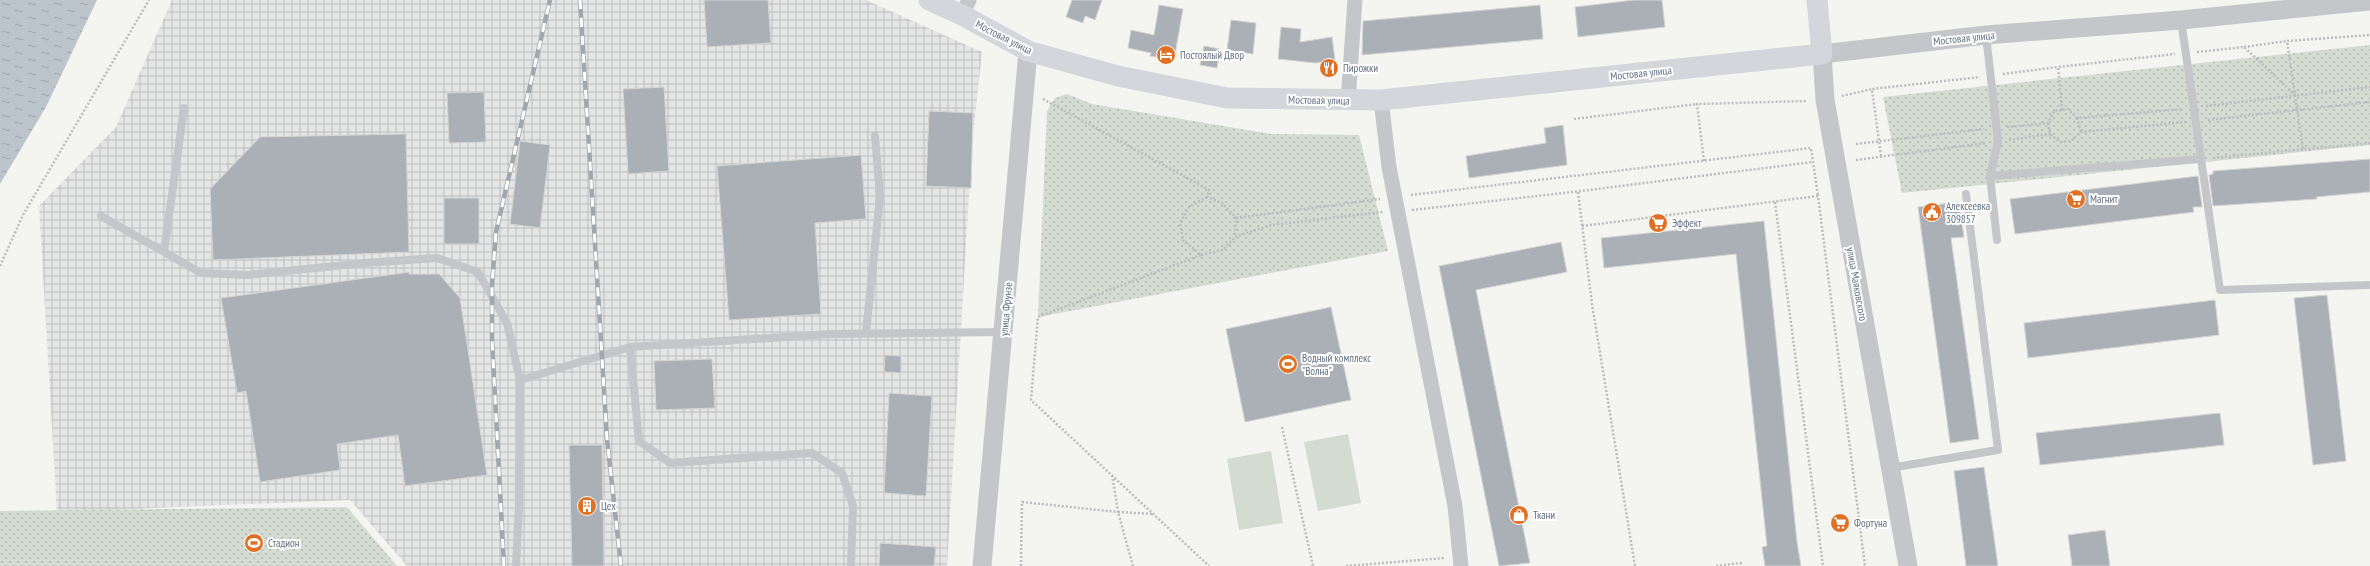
<svg xmlns="http://www.w3.org/2000/svg" width="2370" height="566" font-family="'PT Sans Narrow',sans-serif">
<style>
.industrial{fill:url(#industrial-grid)}
.grass{fill:#d4dbd1}
.park{fill:url(#park-dots)}
.water{fill:url(#water-ripples)}
.building{fill:#aab0b6;stroke:#d5d5d3}
.lines{fill:none;stroke-linecap:round;stroke-linejoin:round}
.path{stroke:#bbbcbf;stroke-width:2.5;stroke-dasharray:2 2;stroke-linecap:butt}
.service{stroke:#c4c6ca;stroke-width:8}
.minor{stroke:#c4c6ca;stroke-width:15}
.tertiary{stroke:#c4c6ca;stroke-width:19}
.secondary{stroke:#d4d6dc;stroke-width:21}
.rail-casing{stroke:#a2a6ad;stroke-width:4.5}
.rail{stroke:#fff;stroke-width:3;stroke-dasharray:9;stroke-linecap:butt}
.labels{text-anchor:middle;stroke-width:4;stroke-linejoin:round;paint-order:stroke}
.street-label{font-size:11px;fill:#636f81;stroke:#fff}
.poi-label{font-size:11px;fill:#636f81;stroke:#fff;text-anchor:start}
</style>
<defs>
<pattern id="industrial-grid" width="8" height="8" patternUnits="userSpaceOnUse"><rect width="8" height="8" fill="#e4e5e4"/><path d="M0 4h8M4 0v8" fill="none" stroke="#bcbebe"/></pattern>
<pattern id="park-dots" width="8" height="8" patternUnits="userSpaceOnUse"><rect width="8" height="8" fill="#d4dbd1"/><path d="M2 2h.1M6 6h.1" fill="none" stroke="#b0b6af" stroke-width="1.8" stroke-linecap="round"/></pattern>
<pattern id="water-ripples" width="26" height="14" patternUnits="userSpaceOnUse"><rect width="26" height="14" fill="#bdc5cc"/><path d="M2 4q2-2 4 0t4 0M15 11q2-2 4 0t4 0" fill="none" stroke="#9da4ab"/></pattern>
</defs>
<rect width="100%" height="100%" fill="#f4f4f0"/>
<path class="industrial" d="M172,0h694l116,52 -10,92 -25,422h-540l-57,-66 -293,12 -18,-306 77,-79z"/>
<path class="grass" d="M1348,434l13,69 -43,8 -14,-69z
M1271,451l12,72 -44,7 -12,-71z"/>
<path class="park" d="M2370,45v100l-468,48 -19,-96z
M1067,94l25,10 179,30 88,1 29,116 -350,66 9,-206 8,-13z
M347,507l50,59h-397v-55z"/>
<path class="water" d="M0,0h97l-51,107 -46,77z"/>
<path class="building" d="M704,0h64l3,43 -64,4z
M1072,0h30l-7,20 -10,-4 -2,7 -17,-6z
M1634,0h28l3,27 -87,10 -3,-30z
M1159,5l24,4 -9,51 -24,-4 1,-3 -23,-5 3,-18 23,5z
M1540,5l3,34 -181,16 1,-34z
M1231,20l25,3 -3,31 -26,-4z
M1281,27l20,2 -1,13 32,-5 3,23 -20,3 -37,-4z
M1204,46l16,3 -3,19 -17,-3z
M664,87l5,84 -41,3 -5,-85z
M484,92l2,50 -37,1 -2,-50z
M929,111l44,2 -2,75 -45,-2z
M1563,125l4,40 -98,13 -3,-22 80,-13 -2,-15z
M406,134l3,118 -196,8 -3,-71 50,-52z
M520,141l30,4 -10,83 -30,-4z
M861,155l5,64 -51,4 6,91 -92,6 -12,-154z
M2370,159v33l-54,5 1,2 -104,7 -4,-31 4,-1v-3z
M2198,176l4,31h-9l1,5 -179,22 -5,-35z
M444,198h35v46h-35z
M1959,202l5,35 -13,1 28,201 -29,4 -32,-236z
M1764,221l33,321 4,24h-36l-3,-19 5,-1 -31,-292 -132,14 -3,-30z
M1561,242l6,30 -91,18 54,273 -31,3 -60,-300z
M409,272v2h30l21,24 27,177 -82,11 -7,-51 -61,9 3,26 -80,12 -14,-91 -9,2 -16,-95z
M2327,295l19,166 -33,4 -19,-167z
M2215,300l4,35 -191,23 -4,-35z
M1331,307l20,93 -106,22 -19,-93z
M885,355l16,1v17l-17,-1z
M712,359l3,49 -59,2 -2,-49z
M889,393l43,3 -6,100 -42,-3z
M2220,413l4,32 -184,20 -4,-32z
M569,445h33l2,121h-32z
M1984,467l14,99h-32l-12,-95z
M2105,530l5,36h-38l-4,-31z
M880,543l56,4 -2,19h-55z"/>
<g class="lines">
<path class="path" d="M2244,47l43,-6
M2197,52l47,-5 51,48 -8,-54 83,-6
M2003,74l55,-7
M2295,95l8,55
M1842,96l30,-7
M1043,99l166,91 -2,7 15,6 14,15 -1,19
M2206,106l164,-19
M2062,110l-4,-43 117,-13
M2077,118l4,14
M1574,119l123,-15
M2208,120l162,-18
M2048,123l2,11 10,8 11,-1 10,-9 104,-10
M2007,127l41,-4 6,-12 14,-2 9,9 106,-9
M2009,140l41,-6
M1856,144l128,-15
M1881,156l-9,-67 108,-12
M2213,158l157,-15
M1856,160l130,-17
M1704,161l-7,-57 110,-3
M1578,192l14,112 43,262
M1411,195l400,-47 7,48
M1207,197l-18,10 -9,16 3,17 18,15 22,-5 12,-13 36,-12 112,-13
M1775,202l48,364
M1412,210l152,-17 249,-31
M1236,218l144,-19
M1582,226l236,-30 47,370
M1201,255l-163,62 -7,83 178,166
M0,266l23,-51 126,-215
M1282,427l31,139
M1021,566l1,-64 96,10 -6,-38
M1133,566l-15,-54 36,2
M1346,566l99,-8
M1716,566l25,-3v3"/>
<path class="service" d="M2181,20l39,270 150,-5
M1986,35l12,106 -8,35 7,64
M1990,176l210,-17
M101,216l100,57 46,2 118,-12 72,-5 41,14 29,51 13,57
M164,252l20,-144
M866,333l14,-136 -5,-61
M630,347l9,94 31,22 142,-10 30,20 11,33 -2,60
M1890,468l108,-18 -32,-256
M516,566l3,-60 1,-126 110,-33 201,-13 172,-2"/>
<path class="minor" d="M962,15l7,-15
M1381,100l8,67 66,339 6,60
M1348,101l7,-101"/>
<path class="tertiary" d="M982,566l46,-515
M1908,566l-83,-466 -3,-46 164,-19 195,-15 189,-19"/>
<path class="secondary" d="M929,0l33,15 66,36 90,25 109,22 154,2 441,-46 -5,-54"/>
<g class="rail-casing">
<path id="rail" d="M580,0l27,439 14,127
M504,566l-12,-226v-55l4,-53 54,-232"/>
</g>
<use href="#rail" class="rail"/>
</g>
<defs>
<g id="hotel-disc" transform="scale(1)"><circle r="9.5" fill="#e17023" stroke="#fff"/><path d="M-6-4.5h1.5V1H6V5H4.5V3h-9V5H-6ZM-4 0a1.8 1.8 0 1 1 3.6 0ZM.5 0V-2.5h3Q6-2.5 6 0Z" fill="#fff"/></g>
<g id="restaurant-disc" transform="scale(1)"><circle r="9.5" fill="#e17023" stroke="#fff"/><path d="M-5-6h1v4h1v-4h1v4h1v-4h1v5L-1.5 .5V6h-2V.5L-5-1ZM5-6V6H3V1.5H1.5Q1.5-4 5-6Z" fill="#fff"/></g>
<g id="supermarket-disc" transform="scale(1)"><circle r="9.5" fill="#e17023" stroke="#fff"/><path d="M-6-5.5h2.5l.6 2H6L4.5 2H-2.5L-4.4-4H-6ZM-1.5 3.2a1.3 1.3 0 1 0 .1 0ZM3 3.2a1.3 1.3 0 1 0 .1 0Z" fill="#fff"/></g>
<g id="civic-disc" transform="scale(1)"><circle r="9.5" fill="#e17023" stroke="#fff"/><path d="M-.6-6.5H3V-4.5H.6V-3L4-1V1h2V6H-6V1h2V-1L-.6-3ZM-1.2 2.5V6h2.4V2.5Z" fill="#fff"/></g>
<g id="stadium-disc" transform="scale(1)"><circle r="9.5" fill="#e17023" stroke="#fff"/><path d="M0-5a6.5 5 0 1 0 0 10a6.5 5 0 1 0 0-10ZM-3.5-1.8h7v3.6h-7Z" fill="#fff"/></g>
<g id="building-disc" transform="scale(1)"><circle r="9.5" fill="#e17023" stroke="#fff"/><path d="M-4-6H4V6H1V3H-1V6H-4ZM-2.5-4.3h1.7v1.8h-1.7ZM.8-4.3h1.7v1.8H.8ZM-2.5-1h1.7V.8h-1.7ZM.8-1h1.7V.8H.8Z" fill="#fff"/></g>
<g id="shop-disc" transform="scale(1)"><circle r="9.5" fill="#e17023" stroke="#fff"/><path d="M-5-2.5h2.3a2.7 3.5 0 0 1 5.4 0H5L5.5 6h-11ZM-1.5-2.5h3a1.5 2.3 0 0 0-3 0Z" fill="#fff"/></g>
</defs>
<g fill-rule="evenodd">
<use href="#hotel-disc" x="1166" y="55"/>
<use href="#restaurant-disc" x="1329" y="68"/>
<use href="#supermarket-disc" x="2076" y="199"/>
<use href="#civic-disc" x="1932" y="212"/>
<use href="#supermarket-disc" x="1658" y="223"/>
<use href="#stadium-disc" x="1288" y="364"/>
<use href="#building-disc" x="587" y="506"/>
<use href="#shop-disc" x="1519" y="515"/>
<use href="#supermarket-disc" x="1840" y="523"/>
<use href="#stadium-disc" x="254" y="543"/>
</g>
<g class="labels">
<g class="street-label">
<text transform="translate(1004 37) rotate(27)" y="4">Мостовая улица</text>
<text transform="translate(1964 38) rotate(-6)" y="4">Мостовая улица</text>
<text transform="translate(1641 73) rotate(-6)" y="4">Мостовая улица</text>
<text transform="translate(1319 100) rotate(1)" y="4">Мостовая улица</text>
<text transform="translate(1857 284) rotate(80)" y="4">улица Маяковского</text>
<text transform="translate(1006 309) rotate(-85)" y="4">улица Фрунзе</text>
</g>
<g class="poi-label">
<text x="1180" y="59">Постоялый Двор</text>
<text x="1343" y="72">Пирожки</text>
<text x="2090" y="203">Магнит</text>
<text x="1946" y="210">Алексеевка<tspan x="1946" dy="13">309857</tspan></text>
<text x="1672" y="227">Эффект</text>
<text x="1302" y="362">Водный комплекс<tspan x="1302" dy="13">"Волна"</tspan></text>
<text x="601" y="510">Цех</text>
<text x="1533" y="519">Ткани</text>
<text x="1854" y="527">Фортуна</text>
<text x="268" y="547">Стадион</text>
</g>
</g>
</svg>
